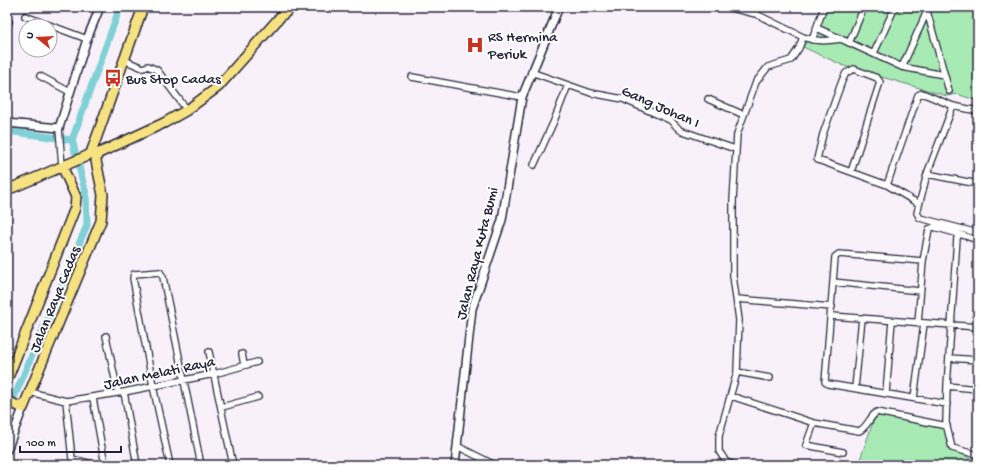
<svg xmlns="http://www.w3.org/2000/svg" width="985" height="472" font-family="'Gochi Hand',sans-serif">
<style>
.green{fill:#a8eab3;stroke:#658677}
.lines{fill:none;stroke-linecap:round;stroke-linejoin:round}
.canal{stroke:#7fd1d6;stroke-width:7}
.minor-casing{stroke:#22223b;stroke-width:8}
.tertiary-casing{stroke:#22223b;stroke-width:10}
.primary-casing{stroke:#22223b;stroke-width:12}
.minor{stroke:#fff;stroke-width:5.5}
.tertiary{stroke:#fff;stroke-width:7}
.primary{stroke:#f6e281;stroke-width:9}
.labels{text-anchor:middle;stroke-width:4;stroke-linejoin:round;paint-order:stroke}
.poi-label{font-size:15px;fill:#22223b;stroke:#fff;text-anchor:start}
.street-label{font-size:15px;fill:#22223b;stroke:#fff}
</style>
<rect width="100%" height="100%" fill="#f9f1fa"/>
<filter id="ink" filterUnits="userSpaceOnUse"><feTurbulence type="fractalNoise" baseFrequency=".025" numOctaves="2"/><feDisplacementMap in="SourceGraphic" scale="8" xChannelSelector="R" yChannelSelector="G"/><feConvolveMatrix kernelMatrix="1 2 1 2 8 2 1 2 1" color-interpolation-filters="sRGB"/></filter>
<g filter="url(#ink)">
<path class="green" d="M830,7h148v94l-21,-7 -10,2 -103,-30 -41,-19z
M876,414l73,14v19l24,13 -2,5h-113z"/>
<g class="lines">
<path class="canal" d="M7,131l65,9
M72,140l48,-133
M7,414l80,-189 -1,-31 -14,-54"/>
<g class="minor-casing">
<path id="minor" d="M727,7l29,7 47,23 -4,11 -8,12 -23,7 -12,15 -19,52 -4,67v75l6,44 -2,52 -18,64v15l7,11 8,3
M927,11l22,80
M25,16l62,23
M7,27l2,-5
M817,28l85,39 42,8
M803,37c13,5 24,4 38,2
M812,40l12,-33
M849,43l15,-36
M874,53l21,-46
M124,60l19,8 5,-2 9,4 30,40
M902,67l27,-60
M531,72l60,21 32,6 47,21 10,10 55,19
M40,76l30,16
M412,77l110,20
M708,99l36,16
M953,106l-26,68 -10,39 3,5 58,15
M59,128l3,38
M534,165l20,-44 14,-36
M851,172l29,-90 -3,-4 -23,-9 -8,4 -4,8 -19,53 -6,25 1,1 69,25 32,19
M927,174l51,10
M887,185l31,-90 4,-2 31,13 25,5
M7,206v17
M978,240l-19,-6 -2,4 -10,148 -1,37 6,25 26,7
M923,261l-84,-7 -4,3 -10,125 3,2 119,20
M833,282l87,9
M737,299l95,8
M832,316l146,11
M918,323l5,-62 6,-32 5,-2 25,7
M106,336l12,57
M209,352l24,113
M242,354l2,11
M949,358l29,2
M737,372l33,6
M947,386l31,3
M855,388l7,-70
M30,392l36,9 58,-9 90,-18 43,-12
M124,392l13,73
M886,393l6,-72
M731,396l83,27 45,8c9,-4 10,-14 18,-19l70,14
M93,398l12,67
M914,398l10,-74
M66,401l6,58 24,6
M222,407l36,-10
M814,423l-8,22 37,7
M457,446l38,19
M170,465l-17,-79 -20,-108 1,-4 26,-2 3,5 38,188"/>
</g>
<g class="tertiary-casing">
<path id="tertiary" d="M7,123l52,5 28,-89 13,-32
M7,450l16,-42
M455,465l17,-156 30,-89 20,-123 37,-90"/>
</g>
<g class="primary-casing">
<path id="primary" d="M7,190l80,-34 4,-3 52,-146
M7,380l68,-172 1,-11 -14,-31
M7,401l16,7 78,-187 2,-26 -7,-34 1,-7 67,-31 23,-13 31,-23 63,-71 11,-9"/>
</g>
<use href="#minor" class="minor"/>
<use href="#tertiary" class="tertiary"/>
<use href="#primary" class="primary"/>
</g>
</g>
<defs>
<g id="hospital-bare" transform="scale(1.38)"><path d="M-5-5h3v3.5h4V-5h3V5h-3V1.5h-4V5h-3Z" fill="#c8321e" stroke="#fff" stroke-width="2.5" paint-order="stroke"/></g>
<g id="bus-bare" transform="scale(1.38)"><path d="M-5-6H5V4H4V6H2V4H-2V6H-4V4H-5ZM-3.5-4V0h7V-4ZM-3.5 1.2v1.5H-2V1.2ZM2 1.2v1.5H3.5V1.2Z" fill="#c8321e" stroke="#fff" stroke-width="2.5" paint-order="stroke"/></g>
</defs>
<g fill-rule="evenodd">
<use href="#hospital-bare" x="475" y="45"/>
<use href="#bus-bare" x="113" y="78"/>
</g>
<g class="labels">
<g class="poi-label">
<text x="488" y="41">RS Hermina<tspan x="488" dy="17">Periuk</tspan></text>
<text x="126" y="83">Bus Stop Cadas</text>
</g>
<g class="street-label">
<text transform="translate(661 106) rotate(24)" y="5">Gang Johan I</text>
<text transform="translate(476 253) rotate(-76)" y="5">Jalan Raya Kuta Bumi</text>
<text transform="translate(54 299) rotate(-68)" y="5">Jalan Raya Cadas</text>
<text transform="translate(159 372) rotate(-12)" y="5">Jalan Melati Raya</text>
</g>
</g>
<rect width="985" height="472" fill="none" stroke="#fff" stroke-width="24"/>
<rect x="12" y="12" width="961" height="448" fill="none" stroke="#22223b" stroke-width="1.5" filter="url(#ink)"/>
<g transform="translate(38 38) rotate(288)"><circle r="19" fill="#ffffff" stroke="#a7a7b1"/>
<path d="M0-3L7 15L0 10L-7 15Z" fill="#c8321e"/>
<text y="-6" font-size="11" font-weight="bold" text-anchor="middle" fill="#22223b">U</text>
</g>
<path d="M20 446v6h101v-6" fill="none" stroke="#22223b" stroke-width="2"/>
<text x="26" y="446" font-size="12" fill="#22223b" stroke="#ffffff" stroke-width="3" paint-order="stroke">100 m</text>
</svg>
